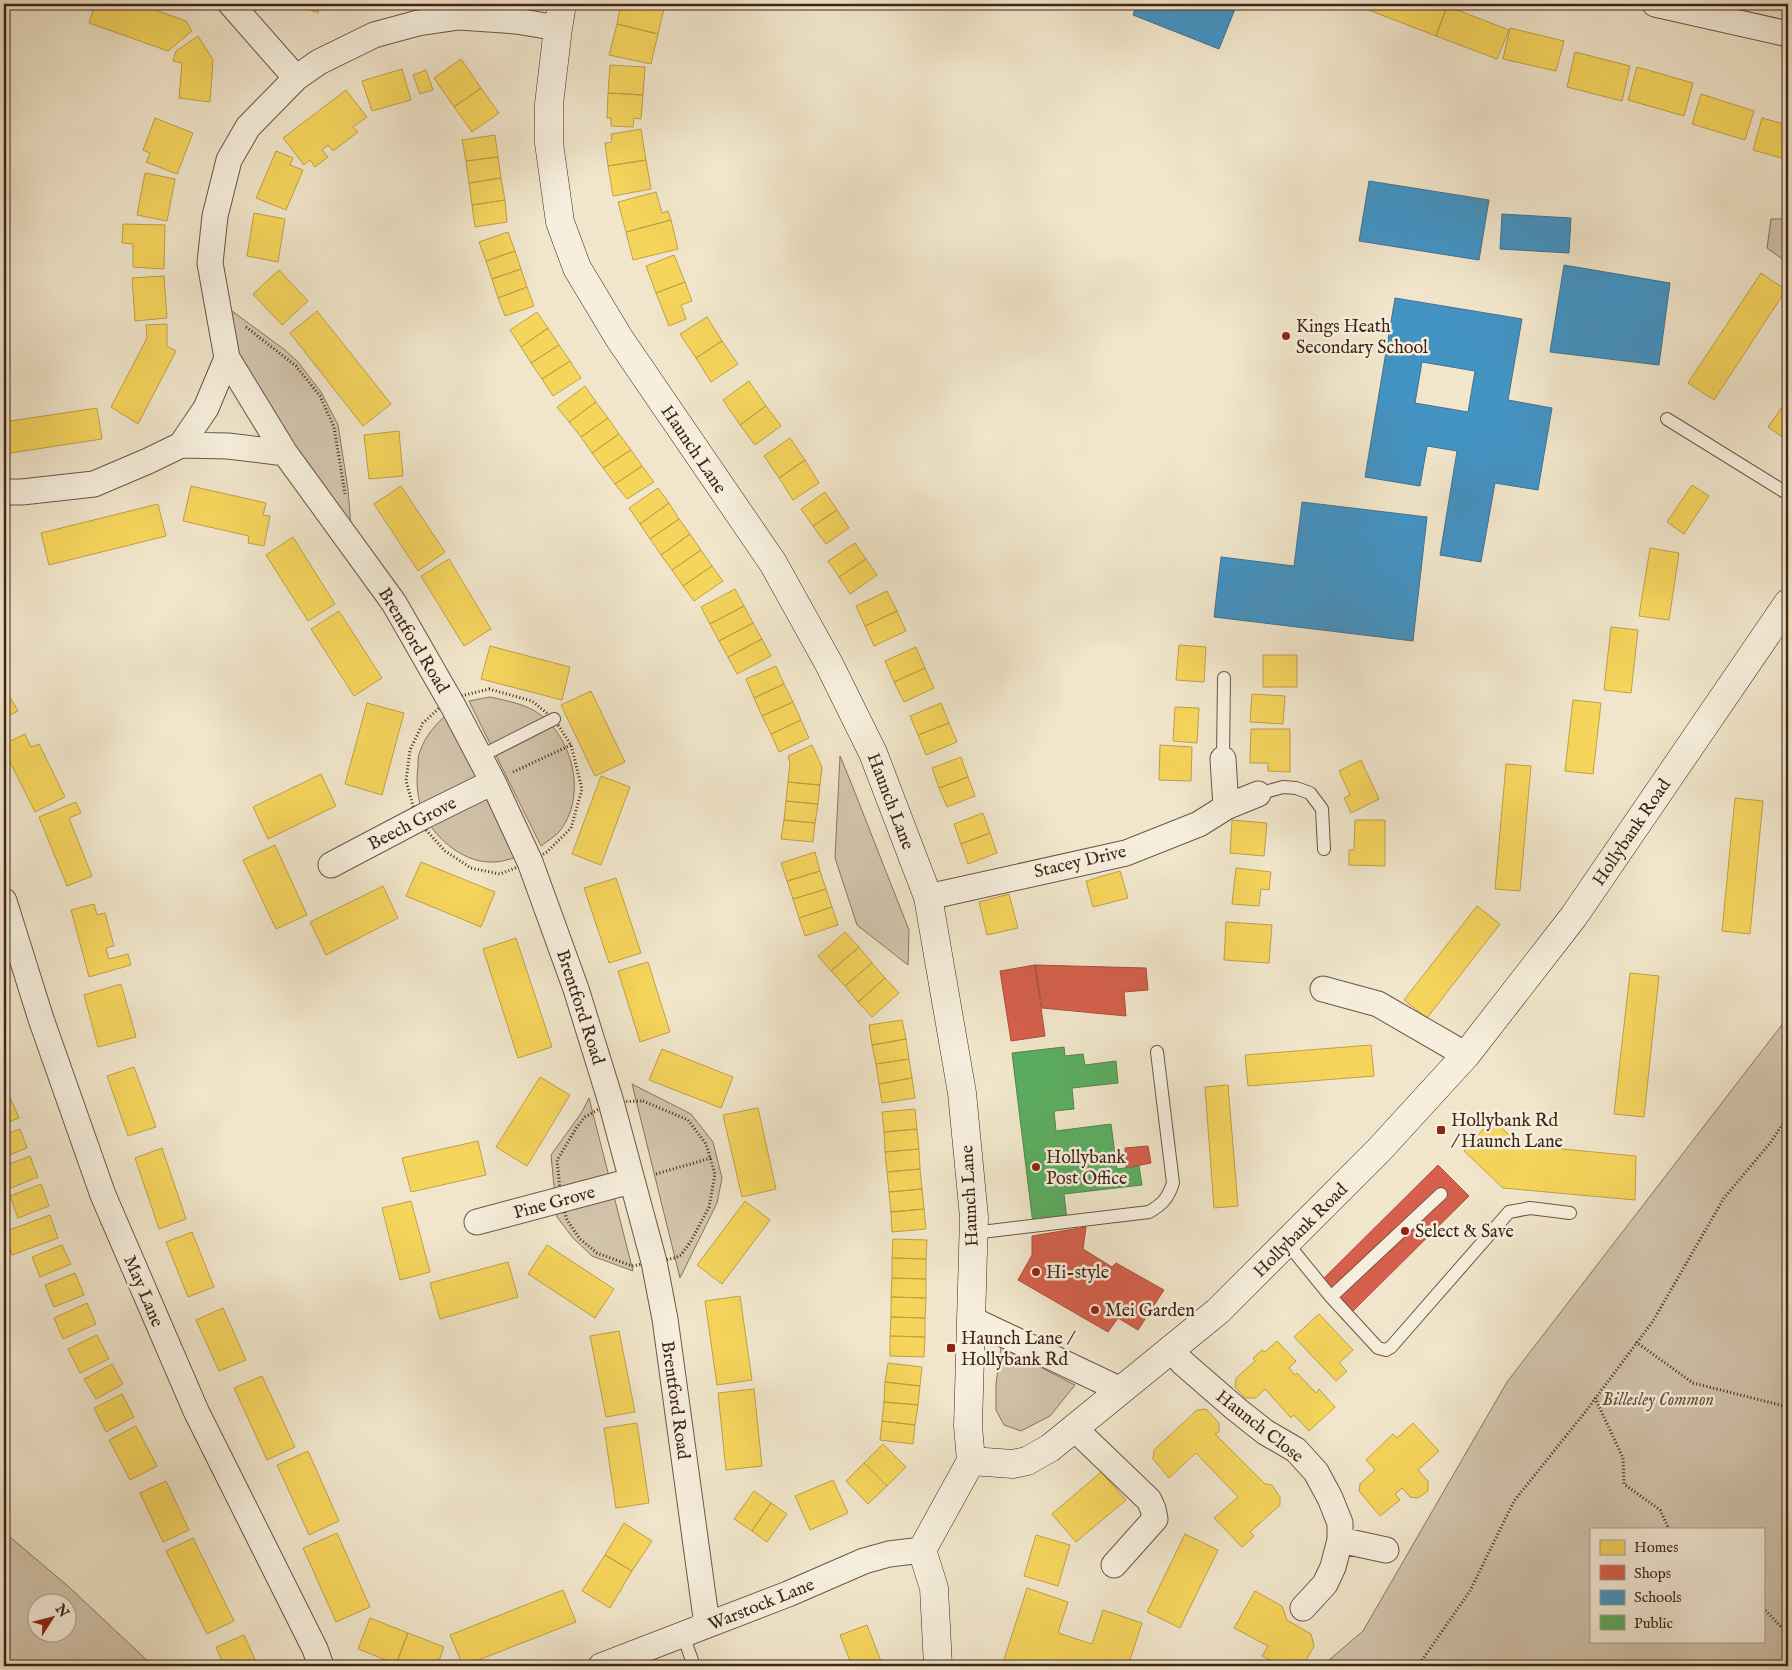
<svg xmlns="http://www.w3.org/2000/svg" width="1792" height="1670" font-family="'IM FELL English',serif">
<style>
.green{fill:#d3c5ad;stroke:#8a7462;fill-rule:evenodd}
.homes{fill:#f6d55c;stroke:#c0a048}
.shops{fill:#d6604d;stroke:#aa4e3d}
.schools{fill:#4393c3;stroke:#437290;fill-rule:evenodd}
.public{fill:#5aae61;stroke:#53854b}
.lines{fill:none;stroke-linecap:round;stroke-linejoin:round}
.lane-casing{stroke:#6e5445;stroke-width:14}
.street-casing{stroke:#6e5445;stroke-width:27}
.secondary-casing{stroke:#422418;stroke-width:29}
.path{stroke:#422418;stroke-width:3;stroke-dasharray:1 2.5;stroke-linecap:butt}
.lane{stroke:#f6efdd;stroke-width:12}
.street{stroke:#f6efdd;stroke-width:25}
.secondary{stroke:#f6efdd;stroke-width:28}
.poi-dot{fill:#8f2418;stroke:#f6efdd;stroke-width:2}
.labels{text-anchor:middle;stroke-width:5;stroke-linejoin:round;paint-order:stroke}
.poi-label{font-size:18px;fill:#422418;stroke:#f6efdd;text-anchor:start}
.street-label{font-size:18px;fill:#422418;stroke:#f6efdd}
.park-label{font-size:18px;font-style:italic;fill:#664c3d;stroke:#f6efdd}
</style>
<rect width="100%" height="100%" fill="#f1e6cb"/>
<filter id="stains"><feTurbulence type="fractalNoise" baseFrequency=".004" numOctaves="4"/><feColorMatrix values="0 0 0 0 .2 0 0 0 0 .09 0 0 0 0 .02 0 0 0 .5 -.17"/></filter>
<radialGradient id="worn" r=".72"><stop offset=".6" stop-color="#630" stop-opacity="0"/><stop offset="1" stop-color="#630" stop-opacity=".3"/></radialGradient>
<path class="green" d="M1771,219h17v44l-21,-15z
M224,305l61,45 13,12 23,30 17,33 10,64 3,38 -57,-79 -59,-94z
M490,697c18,4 36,7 51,18 33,26 46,83 18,117 -5,5 -13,10 -18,14l-72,-145z
M447,714l70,143c-7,2 -15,5 -23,5 -28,2 -58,-22 -70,-47 -7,-15 -8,-33 -6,-49 0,-5 0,-11 2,-15 6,-16 15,-26 27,-37z
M840,756l10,24 59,150 -1,35 -51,-40 -22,-67z
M1788,1017v649h-466l41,-35 144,-249zM1591,1529h172v112h-172z
M632,1084l59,30 22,28 9,36 -5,25 -37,75z
M589,1098l44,173 -41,-15 -19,-18 -16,-21 -6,-62 31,-43z
M1001,1347l74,38 -25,31 -29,15 -17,-6 -8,-15v-26z
M4,1532l65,55 84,79h-149zM68,1602v30h-30v-30z"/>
<path class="homes" d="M95,4h44l47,17 6,10 -24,20 -79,-28z
M294,4h26l-2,9z
M621,4h44l-7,30 -41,-10z
M1353,4h88l6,2 -11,30z
M1447,6l62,24 -12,29 -61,-23z
M617,24l41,10 -7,30 -42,-9z
M1510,28l54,13 -8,30 -53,-12z
M198,36l15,24 -3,42 -31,-4 3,-35 -9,-2 3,-10z
M1575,52l55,14 -8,35 -55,-14z
M461,59l20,29 -27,19 -20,-29z
M610,65l35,2 -2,28 -35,-2z
M1637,67l56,16 -9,33 -56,-16z
M402,69l9,31 -39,11 -10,-30z
M426,70l7,20 -13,4 -7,-19z
M481,88l18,25 -27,19 -18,-25z
M346,90l21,27 -14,10 5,5 -25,19 -5,-6 -6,5 6,7 -13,10 -5,-7 -6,5 -21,-27z
M608,93l35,2 -2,24 -7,-1 -1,9 -22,-1v-8h-4z
M1701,94l53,17 -9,29 -53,-16z
M155,118l38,15 -16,41 -31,-12 4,-9 -7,-3z
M1762,118l26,7v35l-35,-10z
M641,129l5,31 -38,6 -3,-23 7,-1 -1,-8z
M495,135l3,22 -32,4 -4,-21z
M276,151l17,7 -3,7 13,5 -17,40 -30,-12z
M498,157l3,21 -32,5 -3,-22z
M646,160l5,29 -38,7 -5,-30z
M145,173l30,6 -8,42 -30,-6z
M501,178l4,22 -33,5 -3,-22z
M656,192l6,21 6,-2 3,9 -45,12 -8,-30z
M505,200l2,22 -32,5 -3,-22z
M254,213l31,6 -7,43 -31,-6z
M671,220l7,29 -45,11 -7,-28z
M123,224l42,1 -1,44 -31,-2v-23l-11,-1z
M508,232l7,19 -29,10 -7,-19z
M515,251l6,18 -29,10 -6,-18z
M674,255l11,27 -29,11 -10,-27z
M521,269l6,18 -29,11 -6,-19z
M279,270l29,31 -26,24 -29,-31z
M1761,273l25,17 -72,110 -26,-17z
M164,276l3,42 -32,3 -3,-43z
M685,282l7,19 -11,4 5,14 -17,7 -13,-33z
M527,287l7,19 -29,10 -7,-18z
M317,311l74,93 -28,22 -73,-93z
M537,312l11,16 -27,19 -11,-17z
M707,317l15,24 -26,17 -16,-24z
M167,324v22l9,5 -38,73 -27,-17 36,-69 -1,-13z
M548,328l11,17 -28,18 -10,-16z
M722,341l16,23 -27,18 -15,-24z
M559,345l11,16 -28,18 -11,-16z
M570,361l11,17 -28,18 -11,-17z
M749,381l17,25 -26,19 -17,-25z
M585,386l11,16 -27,20 -12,-15z
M1787,400l1,1v40l-20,-14z
M596,402l12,16 -27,19 -12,-15z
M766,406l15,20 -26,19 -15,-20z
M97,408l5,31 -98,15v-32z
M608,418l11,16 -27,19 -11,-16z
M399,431l4,45 -34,3 -5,-44z
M619,434l12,16 -28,18 -11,-15z
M790,438l15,22 -26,18 -15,-22z
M631,450l11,16 -27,18 -12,-16z
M805,460l14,23 -26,17 -14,-22z
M642,466l12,16 -27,17 -12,-15z
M1692,485l17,11 -25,38 -17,-12z
M191,486l75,17 -3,12 7,1 -6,30 -16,-3 1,-7 -66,-15z
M401,486l44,66 -27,19 -44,-67z
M658,488l11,15 -29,21 -11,-16z
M825,492l12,18 -24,16 -12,-17z
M669,503l10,16 -29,20 -10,-15z
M158,504l8,32 -117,29 -8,-32z
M837,510l12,18 -23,16 -13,-18z
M679,519l11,15 -29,21 -11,-16z
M690,534l11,16 -29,20 -11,-15z
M293,537l42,67 -27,17 -42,-66z
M855,543l11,16 -27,18 -11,-16z
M1650,548l29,5 -10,67 -30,-4z
M701,550l11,16 -29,20 -11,-16z
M449,559l42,70 -27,17 -43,-70z
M866,559l11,16 -27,19 -11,-17z
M712,566l11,15 -29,20 -11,-15z
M735,589l9,17 -34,18 -9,-17z
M887,591l10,20 -32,15 -9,-20z
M744,606l9,17 -34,18 -9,-17z
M339,611l43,67 -28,18 -43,-67z
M897,611l9,20 -32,15 -9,-20z
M753,623l9,16 -34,18 -9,-16z
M1611,627l27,3 -7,63 -27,-3z
M762,639l9,17 -34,18 -9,-17z
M1179,645l27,2 -2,35 -28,-2z
M490,646l80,21 -8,33 -81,-21z
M916,647l9,21 -31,14 -9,-21z
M1263,655h34v32h-34z
M776,666l8,18 -30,14 -8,-19z
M925,668l9,20 -30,14 -10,-20z
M784,684l9,18 -31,14 -8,-18z
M4,687l14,24 -14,7z
M591,691l34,71 -30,14 -34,-71z
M1252,694l33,2 -2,28 -33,-2z
M1573,700l28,3 -8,71 -28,-3z
M793,702l8,18 -30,14 -9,-18z
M367,703l37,10 -22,82 -37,-11z
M941,703l8,20 -31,12 -8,-19z
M1175,707l24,1 -2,35 -24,-2z
M801,720l8,18 -30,14 -8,-18z
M949,723l8,19 -31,13 -8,-20z
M1251,729h39v43l-22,-1v-8h-18z
M25,734l6,13 8,-3 26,53 -30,15 -31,-62v-6z
M812,745l10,22 -2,18 -32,-3 2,-19 -2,-7z
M1160,745l32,2 -1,34 -32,-1z
M961,757l7,20 -29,11 -7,-20z
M1361,760l18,39 -28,14 -7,-15 6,-3 -11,-24z
M1506,764l25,2 -11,125 -25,-2z
M321,774l15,32 -68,33 -15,-32z
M601,776l29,11 -29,78 -29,-11z
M968,777l7,19 -28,11 -8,-19z
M788,782l32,3 -2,19 -32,-3z
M1735,798l28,3 -13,133 -28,-3z
M786,801l32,3 -3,19 -31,-3z
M76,802l5,11 -12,5 23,58 -25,10 -28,-69z
M983,813l7,20 -29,11 -7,-20z
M784,820l31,3 -2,19 -32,-3z
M1232,820l35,3 -3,33 -34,-3z
M1355,820h30v46l-36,-1v-15h5z
M990,833l7,20 -29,11 -7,-20z
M275,845l32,70 -31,14 -33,-69z
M815,852l5,19 -33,10 -6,-18z
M421,862l74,30 -14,35 -75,-31z
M1236,868l35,4 -2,18 -8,-1 -2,17 -27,-2z
M820,871l6,18 -33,10 -6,-18z
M1120,871l8,27 -35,9 -7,-26z
M616,878l25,75 -32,10 -25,-75z
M383,886l15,32 -72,37 -16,-33z
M826,889l6,18 -33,11 -6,-19z
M1009,894l9,34 -31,7 -8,-33z
M94,904l3,11 8,-2 9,33 -8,2 3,11 19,-5 3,11 -42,12 -18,-67z
M1477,906l23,18 -73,94 -23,-18z
M832,907l6,18 -33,11 -6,-18z
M1226,922l46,3 -3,38 -45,-3z
M845,932l14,15 -28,24 -13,-15z
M516,938l36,109 -34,11 -35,-109z
M859,947l13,16 -27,23 -14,-15z
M648,962l22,70 -30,10 -22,-71z
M872,963l13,15 -27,24 -13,-16z
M1630,973l29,3 -15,141 -30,-3z
M885,978l14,15 -27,24 -14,-15z
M121,984l15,53 -38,10 -14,-52z
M902,1020l4,19 -34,6 -3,-20z
M906,1039l3,20 -33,5 -4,-19z
M1371,1045l3,31 -126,10 -3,-31z
M662,1049l71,28 -12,31 -72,-28z
M909,1059l3,19 -33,6 -3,-20z
M134,1067l22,60 -28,9 -21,-60z
M540,1077l30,18 -43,71 -31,-19z
M912,1078l3,20 -33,5 -3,-19z
M1228,1085l10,121 -24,2 -9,-121z
M9,1095l10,23 -15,6v-27z
M758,1108l18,81 -34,8 -19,-82z
M915,1109l2,20 -33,3 -2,-20z
M1492,1119l28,26 116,11 -1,44 -132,-12 -39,-37z
M20,1129l7,19 -23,9v-22z
M917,1129l2,20 -34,3 -1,-20z
M478,1141l8,34 -75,17 -9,-34z
M162,1148l24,71 -27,10 -24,-71z
M919,1149l1,20 -33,3 -2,-20z
M30,1156l8,21 -32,13 -2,-7v-17z
M920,1169l2,20 -33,3 -2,-20z
M41,1184l8,22 -31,12 -8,-22z
M922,1189l2,20 -33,3 -2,-20z
M411,1201l19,71 -30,8 -18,-72z
M745,1201l25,19 -48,64 -25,-19z
M924,1209l2,20 -34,3 -1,-20z
M50,1215l8,23 -46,17 -8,-23z
M192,1232l22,55 -26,10 -22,-55z
M893,1239l34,1 -1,19 -34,-1z
M62,1245l9,19 -31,13 -8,-20z
M547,1245l67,44 -19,29 -67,-44z
M892,1258l34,1v20l-34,-1z
M508,1262l10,35 -78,22 -10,-36z
M75,1273l9,22 -30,12 -9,-22z
M892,1278l34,1v19l-35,-1z
M740,1296l12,84 -35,5 -12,-84z
M891,1297l35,1 -1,20 -34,-1z
M87,1303l9,21 -33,15 -9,-21z
M223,1308l23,52 -27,11 -23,-51z
M1319,1314l34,36 -14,13 8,8 -11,10 -42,-44z
M891,1317l34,1v19l-35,-1z
M619,1331l16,81 -29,5 -16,-81z
M97,1335l12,24 -29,14 -12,-24z
M890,1336l35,1 -1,20 -34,-1z
M1277,1341l19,20 -7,7 6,7 2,-2 19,20 3,-4 16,18 -26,24 -15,-16 -3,3 -26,-29 -9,9h-11l-10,-11 1,-9 19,-17 -2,-3 9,-8 3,2z
M888,1363l34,4 -2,19 -35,-4z
M112,1364l11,20 -27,15 -12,-20z
M262,1376l33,71 -28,13 -33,-72z
M885,1382l35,4 -2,19 -34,-3z
M754,1389l8,77 -36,4 -8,-77z
M122,1394l12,23 -28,15 -12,-24z
M884,1402l34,3 -3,20 -33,-4z
M1206,1409l13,14v9l-4,2 50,50 7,1 8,12v8l-30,27 4,4 -12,11 -28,-29 24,-21 -42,-44 -27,25 -16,-19 1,-9 43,-40z
M882,1421l33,4 -2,19 -33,-4z
M637,1423l12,80 -33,5 -12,-80z
M1413,1423l26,28 -21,19 10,11v10l-10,7 -8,-1 -8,-9 -7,6 5,6 -20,16 -21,-25 1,-7 15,-14 -9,-10 27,-26 4,4z
M136,1426l21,40 -27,14 -21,-40z
M883,1444l23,23 -19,19 -23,-23z
M308,1451l31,70 -30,14 -32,-70z
M864,1463l23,23 -19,18 -22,-23z
M1101,1472l25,28 -50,42 -24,-28z
M833,1480l15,33 -38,17 -15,-34z
M166,1481l23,49 -26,12 -23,-49z
M754,1491l17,12 -19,28 -18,-12z
M771,1503l16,11 -20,28 -15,-11z
M624,1523l28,18 -20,30 -27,-16z
M337,1533l33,74 -34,15 -33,-74z
M1185,1534l33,16 -38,78 -33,-16z
M1036,1535l34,10 -12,41 -34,-10z
M193,1538l41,83 -27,13 -41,-83z
M605,1555l27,16 -22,37 -28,-17z
M1027,1588l41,14 -10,31 34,11 11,-34 39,13 -14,43h-126z
M563,1590l13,32 -113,44 -13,-31z
M1255,1591l27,15 5,14 24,14 3,12 -11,20h-22l-19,-10 6,-10 -34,-18z
M370,1618l38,15 -12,31 -38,-15z
M867,1625l15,39 -6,2h-24l-12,-31z
M408,1633l36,14 -7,19h-36l-5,-2z
M244,1635l14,31h-34l-8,-19z"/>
<path class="shops" d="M1035,965l10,71 -34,5 -11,-70z
M1035,965l111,3 2,22 -24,2 2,24 -84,-8z
M1148,1146l3,17 -25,5 -1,-20z
M1438,1165l31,31 -117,116 -31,-31z
M1086,1227l-3,22 29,18 4,-4 48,27 -26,40 -20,-12 -10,14 -90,-52 14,-25v-19z"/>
<path class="schools" d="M1137,4h100l-18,45 -86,-34z
M1369,181l120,19 -10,60 -120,-19z
M1502,214l69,4 -2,35 -69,-4z
M1564,265l106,18 -11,82 -109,-13z
M1395,298l127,21 -14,81 44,8 -14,82 -43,-7 -14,79 -41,-7 17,-104 -30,-5 -7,40 -55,-9zM1422,362l53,9 -7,41 -53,-9z
M1302,502l125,15 -14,124 -199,-24 7,-60 73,9z"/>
<path class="public" d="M1064,1047l1,9 18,-2 2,11 31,-4 2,22 -46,5 2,21 -20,2 2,20 55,-7 6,45 22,-3 3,19 -78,9 3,26 -34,4 -21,-171z"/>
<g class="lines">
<g class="lane-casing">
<path id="lane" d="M1667,419l121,75
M479,757l75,-38
M1223,759l1,-81
M1258,794l25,-7 13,1 14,5 12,16 2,40
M973,1233l176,-21c14,-8 19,-14 24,-29l-16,-131
M1287,1243l44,54 47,51 8,2 5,-3 118,-135 21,-4 40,5
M1331,1297l110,-103
M683,1635l11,31"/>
</g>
<g class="street-casing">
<path id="street" d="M231,4l65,74
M1655,4l133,30
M558,28l-42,-7 -57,-4 -41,6 -44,12 -55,27 -23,16 -48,49 -19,33 -14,56 -5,47 17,95 58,95 109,150 59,103 40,76 37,80 46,127 35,113 43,160 11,57 42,306
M181,445l25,-37 21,-50
M4,492h18l72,-8 54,-23 33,-16 47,1 57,7
M1223,759l3,48
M331,865l93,-49 69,-34
M928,897l198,-44 73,-29 27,-17 32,-13
M4,901l37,118 62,176 93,216 119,238 6,17
M1323,989l55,15 88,51
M477,1222l154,-41
M971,1319l150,71
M1171,1350l12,13 53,46 29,23 31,18 20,22 14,26 10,25v17l-7,27 -8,17 -22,24
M1074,1428l75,72 4,9 2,10 -41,46
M1340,1540l46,10
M601,1666l187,-72 76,-33 25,-7 33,-4"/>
</g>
<g class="secondary-casing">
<path id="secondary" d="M562,4l-4,24 -9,76v39l11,79 17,46 42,70 154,225 56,101 44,89 55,144 34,196 12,124 -6,209 3,35 -49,89 12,38 4,78
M971,1461l42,3 14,-3 23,-13 168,-137 161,-161 87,-95 108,-139 214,-313"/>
</g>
<path class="path" d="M246,327l50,39 24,30 14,31 11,67
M489,689l43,12 22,18 17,26 11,44 -11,39 -24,24 -17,10 -30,12 -29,-6 -26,-17 -28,-31 -11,-39 4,-31 13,-27 26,-24z
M513,772l58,-27
M1788,1066l-4,3 4,15
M643,1101l45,19 18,24 9,30 -6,33 -18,34 -10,14 -6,3 -43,8 -35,-13 -17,-14 -13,-19 -6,-20 -4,-40 20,-33 8,-10 26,-15z
M656,1174l55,-16
M1636,1342l57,41 95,24
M1595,1398l28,60 1,26 36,26 9,19
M1763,1608l25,26
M1418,1666l52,-75 44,-90 72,-90 67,-90 71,-123 47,-56 17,-26"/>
<use href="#lane" class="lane"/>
<use href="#street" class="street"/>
<use href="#secondary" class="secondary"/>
</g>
<g class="poi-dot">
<circle cx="1286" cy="336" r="5"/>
<rect x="1436" y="1125" width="10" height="10" rx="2.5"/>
<circle cx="1036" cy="1167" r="5"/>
<circle cx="1405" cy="1231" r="5"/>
<circle cx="1036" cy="1272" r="5"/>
<circle cx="1095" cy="1310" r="5"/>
<rect x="946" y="1343" width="10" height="10" rx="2.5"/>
</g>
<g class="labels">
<g class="poi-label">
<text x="1296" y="332">Kings Heath<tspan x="1296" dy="21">Secondary School</tspan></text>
<text x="1451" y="1126">Hollybank Rd<tspan x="1451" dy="21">/ Haunch Lane</tspan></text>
<text x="1046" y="1163">Hollybank<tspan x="1046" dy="21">Post Office</tspan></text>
<text x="1415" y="1237">Select &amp; Save</text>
<text x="1046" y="1278">Hi-style</text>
<text x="1105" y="1316">Mei Garden</text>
<text x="961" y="1344">Haunch Lane /<tspan x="961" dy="21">Hollybank Rd</tspan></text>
</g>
<g class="street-label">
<text transform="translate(694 449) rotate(56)" y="6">Haunch Lane</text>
<text transform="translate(414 640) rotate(59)" y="6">Brentford Road</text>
<text transform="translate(891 801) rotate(69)" y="6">Haunch Lane</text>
<text transform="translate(412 823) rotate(-27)" y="6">Beech Grove</text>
<text transform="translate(1631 832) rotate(-56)" y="6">Hollybank Road</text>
<text transform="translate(1080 861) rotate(-13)" y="6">Stacey Drive</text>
<text transform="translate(581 1007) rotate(72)" y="6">Brentford Road</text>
<text transform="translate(969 1196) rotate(-93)" y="6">Haunch Lane</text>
<text transform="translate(554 1202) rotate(-15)" y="6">Pine Grove</text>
<text transform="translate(1300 1230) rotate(-45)" y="6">Hollybank Road</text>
<text transform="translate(144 1291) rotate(67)" y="6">May Lane</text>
<text transform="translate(676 1400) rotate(82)" y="6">Brentford Road</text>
<text transform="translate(1260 1426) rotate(38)" y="6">Haunch Close</text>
<text transform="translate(761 1604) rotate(-22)" y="6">Warstock Lane</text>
</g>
<g class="park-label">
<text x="1658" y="1405">Billesley Common</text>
</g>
</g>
<rect width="1792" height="1670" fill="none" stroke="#f1e6cb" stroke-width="20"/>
<rect x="5" y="5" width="1782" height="1660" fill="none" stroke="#422418" stroke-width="2.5"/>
<rect x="10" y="10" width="1772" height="1650" fill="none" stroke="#422418"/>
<rect x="1590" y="1528" width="175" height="115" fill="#f6efdd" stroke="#ae9e8e"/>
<rect x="1600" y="1540" width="25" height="15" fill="#f6d55c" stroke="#ae9e8e"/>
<text x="1634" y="1552" font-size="15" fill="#422418">Homes</text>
<rect x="1600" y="1565" width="25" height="15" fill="#d6604d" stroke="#ae9e8e"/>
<text x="1634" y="1578" font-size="15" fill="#422418">Shops</text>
<rect x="1600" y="1590" width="25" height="15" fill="#4393c3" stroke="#ae9e8e"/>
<text x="1634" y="1602" font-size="15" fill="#422418">Schools</text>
<rect x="1600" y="1615" width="25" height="15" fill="#5aae61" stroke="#ae9e8e"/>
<text x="1634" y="1628" font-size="15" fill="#422418">Public</text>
<g transform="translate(52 1618) rotate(54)"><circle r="24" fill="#f6efdd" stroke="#ae9e8e"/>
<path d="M0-4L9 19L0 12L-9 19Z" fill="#8f2418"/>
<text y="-8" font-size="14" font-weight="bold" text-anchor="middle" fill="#422418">N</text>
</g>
<rect width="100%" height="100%" filter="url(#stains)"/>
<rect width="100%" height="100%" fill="url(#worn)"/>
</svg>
